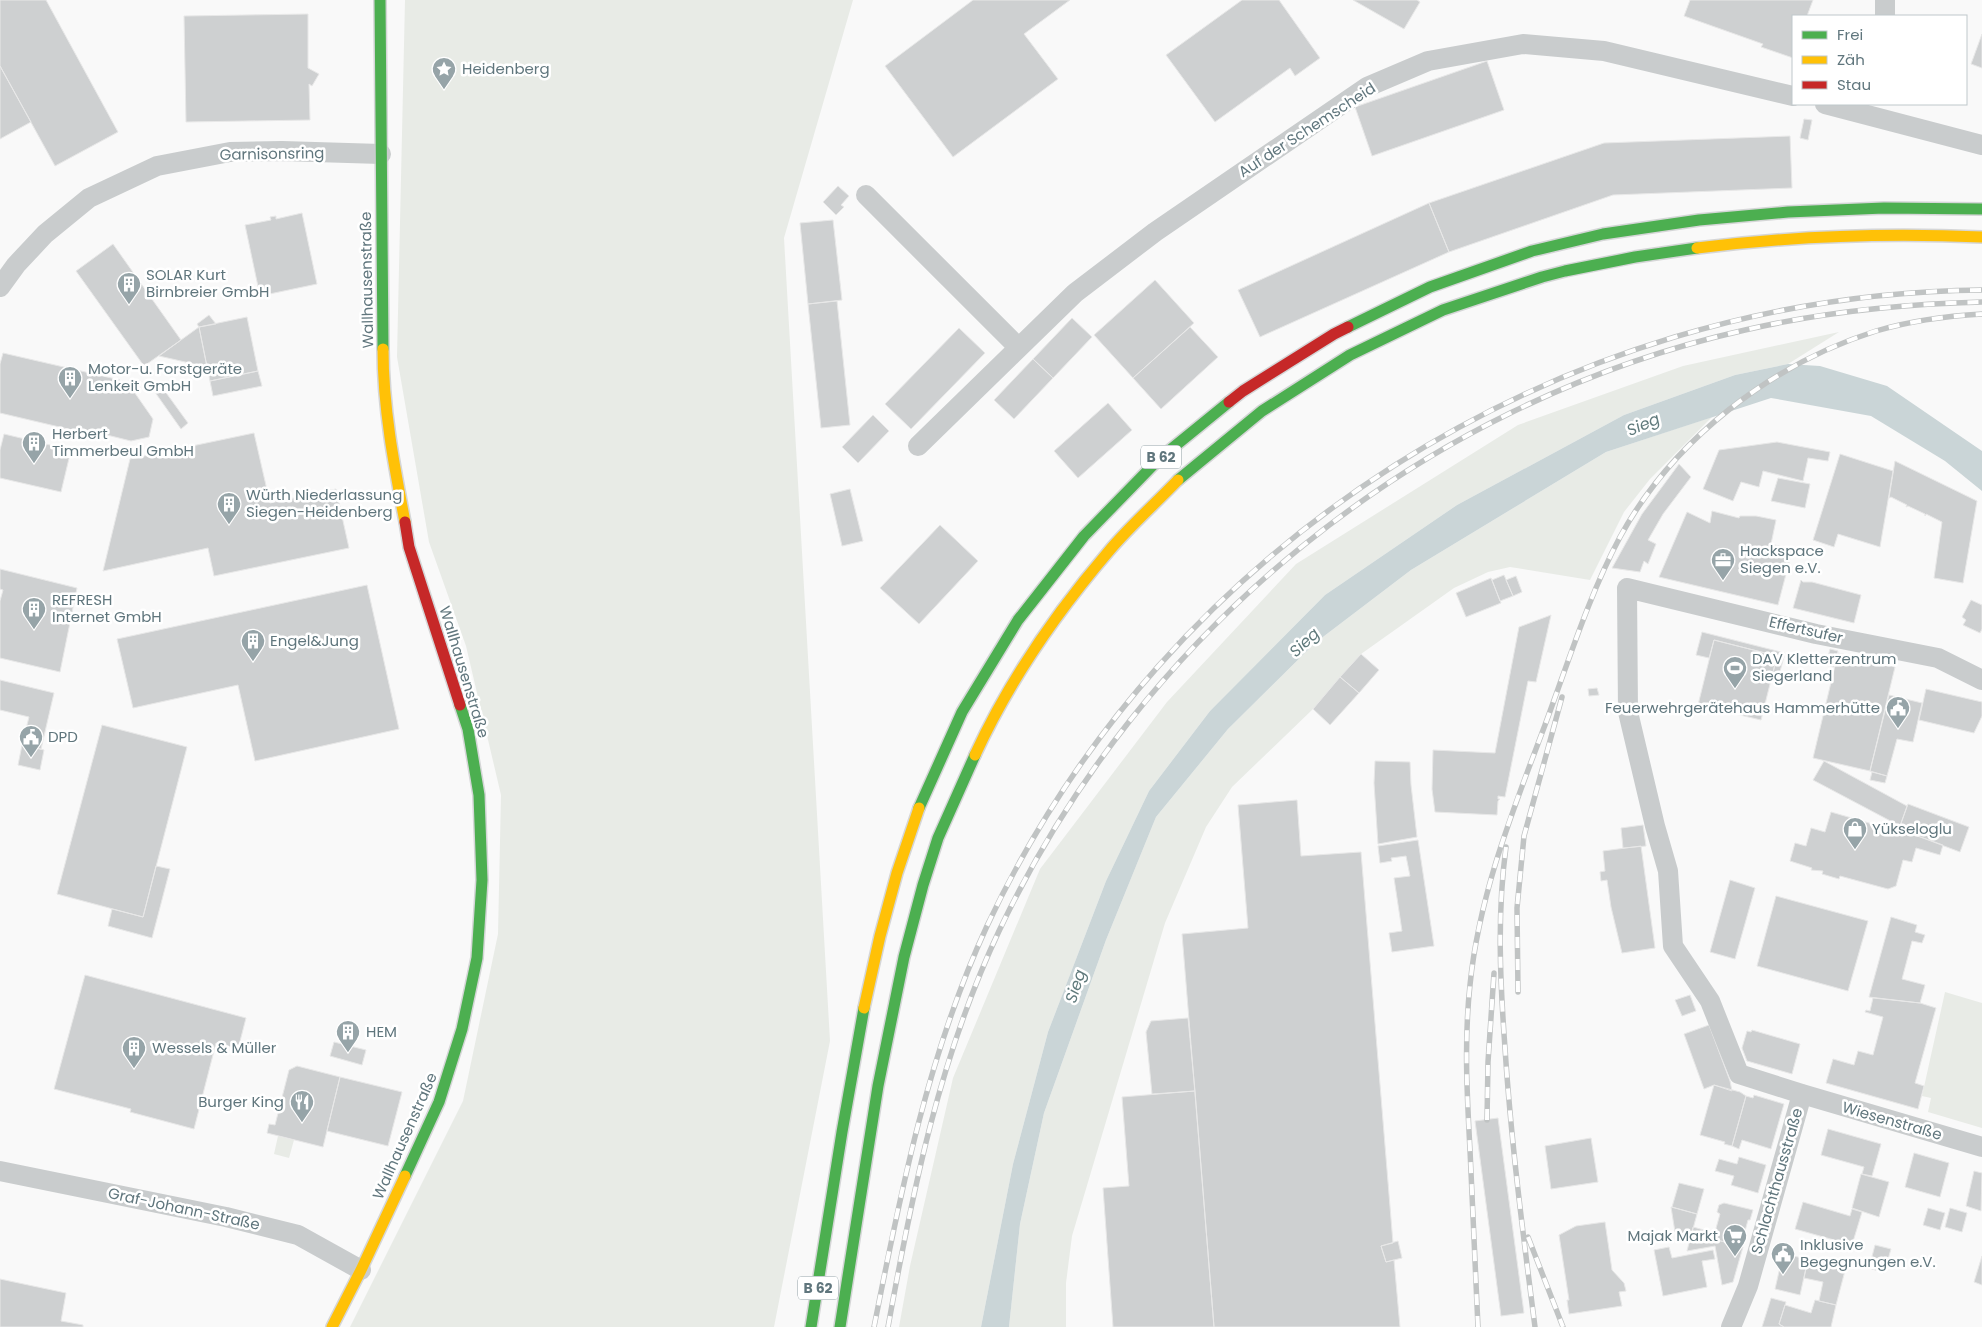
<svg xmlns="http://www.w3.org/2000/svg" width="1982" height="1327" font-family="Poppins,sans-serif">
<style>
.green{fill:#e8ebe6}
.water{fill:#cad5d7}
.building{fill:#ced0d1;stroke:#e8e8e8}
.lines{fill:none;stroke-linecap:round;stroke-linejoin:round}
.fast-casing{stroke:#d5d6d7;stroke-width:14}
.slow-casing{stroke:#d5d6d7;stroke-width:14}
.jam-casing{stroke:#d5d6d7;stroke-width:14}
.street{stroke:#c9cccd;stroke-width:20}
.fast{stroke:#4caf50;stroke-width:11}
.slow{stroke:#ffc107;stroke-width:11}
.jam{stroke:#c62828;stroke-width:11}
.rail-casing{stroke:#c0c3c3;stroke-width:5.5}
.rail{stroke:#fff;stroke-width:4;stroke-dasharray:11;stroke-linecap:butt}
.labels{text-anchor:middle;stroke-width:5;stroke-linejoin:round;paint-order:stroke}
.shield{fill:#fff;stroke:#909fa4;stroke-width:1}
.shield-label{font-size:14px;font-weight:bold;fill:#60767d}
.poi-label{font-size:15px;fill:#60767d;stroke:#fff;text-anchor:start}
.street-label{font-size:15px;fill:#60767d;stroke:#fff}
.water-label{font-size:16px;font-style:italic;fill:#607a7c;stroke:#fff}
</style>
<rect width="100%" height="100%" fill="#f9f9f9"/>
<path class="green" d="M405,0h448l-69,238 46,803 -56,286h-424l113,-226 35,-167 3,-139 -35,-149 -37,-104 -32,-185z
M1839,332l-51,32 -53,11 -111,40 -167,90 -132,90 -115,116 -61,80 -43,90 -58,151 -35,132 -32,163h-82l11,-61 43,-188 87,-209 127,-167 129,-138 222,-139 165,-59z
M1712,417l-62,62 -26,33 -34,68 -80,-13 -22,5 -34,16 -93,66 -48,55 -81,78 -26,40 -41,96 -93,313 -6,47v44h-57l11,-103 24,-111 62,-173 50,-123 72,-88 87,-86 96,-73 195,-118z
M1945,992l37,11v125l-54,-16 3,-14 -9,-2z
M278,1136l16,4 -5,18 -15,-4z"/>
<path class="water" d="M1788,364l32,2 67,20 95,65v40l-37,-30 -74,-45 -100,-18 -165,54 -195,118 -96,73 -87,86 -72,88 -50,123 -62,173 -24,111 -11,103h-28l32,-163 35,-132 58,-151 43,-90 61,-80 115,-116 132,-90 167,-90 111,-40z"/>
<path class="building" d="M0,0h46l72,132 -63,34 -55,-100z
M973,0h97l-46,34 34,45 -105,78 -68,-91z
M1242,0h37l41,58 -25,18 -5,-8 -75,54 -49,-67z
M1353,0h64l3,2 -16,27z
M1690,0h123l-6,16h-14v42l-32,-11 2,-3 -79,-28z
M308,14v54l11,6 -7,12 -3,-2 1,36 -124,2 -2,-106z
M1982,34v34l-11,-4z
M1487,61l17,49 -132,46 -17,-49z
M0,66l31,56 -31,17z
M1804,119l8,1 -4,20 -8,-2z
M1790,136l2,52 -179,7 -164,57 -20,-49 175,-60z
M838,186l11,10 -8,9 3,2 -8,8 -13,-13z
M1429,203l20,49 -189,85 -22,-47z
M302,213l15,71 -57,12 -15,-71 26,-5 -1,-3 6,-1v3z
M833,220l9,80 -34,4 -8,-81z
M113,244l68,96 -37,26 -68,-95z
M1155,280l39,43 -61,55 -39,-43z
M837,301l13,124 -29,3 -13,-124z
M209,315l7,9 -17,3 -2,-3z
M247,317l11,54 -48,10 -11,-54z
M1072,318l20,19 -39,41 -20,-19z
M199,327l8,40 -48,-11 22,-16z
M1190,327l28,30 -57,52 -28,-31z
M959,328l26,25 -74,76 -26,-25z
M3,353l117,27 -1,3 11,3 23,33 -4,18 -18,4 -24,-6 -1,3 -106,-25v-49z
M1033,359l20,19 -39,41 -20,-19z
M258,371l4,15 -49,10 -3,-15z
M159,383l29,40 -7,6 -29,-41z
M1108,403l24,27 -54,48 -24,-27z
M873,415l16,16 -31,32 -16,-16z
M254,433l16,70 66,-14 13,59 -135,28 -6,-28 -105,23 27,-112z
M4,434l67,16 -10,42 -61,-14v-28z
M1777,442l53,10 -2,9 -20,-3 -5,23 -40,-10 -4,16 -18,-5 -8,19 -30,-12 16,-39z
M1840,454l53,17 -13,76 -42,-13 -4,13 -21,-7z
M1895,461l82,40 -14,82 -29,-5 8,-56 -16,-8 -1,2v-2l-17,-8 -2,1 1,-2 -16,-8 -2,1z
M1679,464l12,13 -28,37 -15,26 8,4 -8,20 -4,-3 -4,11 -28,-4 30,-54z
M1778,478l32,6 -5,24 -34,-7z
M850,489l13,52 -21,5 -12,-52z
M1712,511l27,7 1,-2h16l20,4 -5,24 20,5 1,2 -14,54 -119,-28 28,-65 23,11z
M940,525l38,36 -59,63 -39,-36z
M0,569l77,19 -17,84 -60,-14v-57l3,-11 -3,-1z
M1504,575l9,21 -13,5 -8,-21z
M1516,576l6,16 -9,4 -7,-16z
M1491,578l10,25 -35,14 -10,-24z
M1801,580l2,2h9l49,13 -7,28 -61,-15z
M367,585l32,144 -144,32 -17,-76 -105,23 -16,-69z
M1971,600l11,5v24l-2,4 -17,-8 3,-5 -4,-3z
M1551,615l-15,67 -8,-1 -23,116 -7,-1v3h2l-2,2 -1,14 -62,-3 -3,-23 1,-39 62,3 24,-126z
M1702,632l83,21 -6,22 -6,-2 4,-17 -63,-16 -5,18 -13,-3z
M1714,640l63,16 -16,64 -63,-15z
M1830,649l8,2 -4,16 -8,-2z
M1838,653l57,14 -25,104 -57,-13z
M1361,654l18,16 -20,23 -19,-16z
M1340,677l19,16 -29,32 -17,-16z
M0,680l54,13 -13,56 -19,-4 7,-28 -29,-7z
M1597,688l2,7 -10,1 -1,-7z
M1926,689l56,13v14l-8,17 -55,-13z
M1889,695l33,8 -9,39 -16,-3 -10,37 -17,-5z
M102,725l85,22 -44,170 -86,-23z
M22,745l22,5 -4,20 -22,-5z
M1375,761l35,1 1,23 6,52 -39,7 -4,-61z
M1824,761l83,45 -7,20 -87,-46z
M1872,772l15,4 -2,7 -15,-3z
M1297,800l4,56 60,-4 32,391 -12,3 5,16 8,-2 6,67h-186l-32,-393 66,-6 -10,-123z
M1908,804l61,23 -9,25 -61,-23z
M1831,812l69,20 1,-2 42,15 -3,10 -24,-7 -4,14 -9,-2 -7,26 -8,3 -48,-13 -1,3 -17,-5 1,-3 -12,-1 1,-2 -22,-7 5,-18 11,3 5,-18 14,4z
M1643,825l3,21 -23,2 -2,-20z
M1418,840l16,106 -42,6 -3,-19 13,-2 -8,-53 16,-2 -4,-20 -15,2 1,3 -12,2 -2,-17z
M1641,846l14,102 -33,5 -11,-46 -4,-27 -6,1 -1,-9 5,-1 -2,-20z
M156,866l14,3 -18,69 -44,-12 4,-17 31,8z
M1730,880l25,8 -20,71 -25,-7z
M1776,896l92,25 -20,70 -91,-25z
M1891,917l26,8 -2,7 10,3 -3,8 -10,-2 -10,38 23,6 -5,18 -51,-6z
M85,975l161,43 -8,31 -22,-6 -22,86 -64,-17 1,-3 -77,-20z
M1690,995l6,16 -14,5 -7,-16z
M1873,998l47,5 16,5 -21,75 9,3 -6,23 -92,-26 7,-24 21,6 4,-14 15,4 10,-38 -18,-5 1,-2 4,1z
M1188,1018l7,73 -43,3 -6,-62 5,-11z
M1709,1025l21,56 2,10 -18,-6 -10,4 -20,-55z
M1752,1030l48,14 -8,30 -45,-13 -5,-13 5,-17 4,1z
M334,1042l32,8 -4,15 -32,-9z
M297,1066l43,11 -17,70 -56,-14 2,-9 6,1 14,-55z
M340,1077l62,15 -14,54 -61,-15z
M1714,1085l26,7 6,4 -14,50 -8,-2 1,-2 -25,-7z
M1195,1091l19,236h-101l-10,-139 26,-2 -7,-89z
M1754,1095l30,9 -13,45 -29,-9 -3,9 -7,-3 14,-50 7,2z
M1498,1118l26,195 -23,3 -26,-195z
M1828,1129l53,15 -9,32 -10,-2 2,-7 -43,-12z
M1591,1138l7,44 -47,7 -6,-43z
M1914,1153l35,10 -9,34 -35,-10z
M1739,1157l27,8 -8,28 -27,-8 3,-9 -19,-5 4,-12 18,5z
M1974,1171l8,2 -1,38 -15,-5z
M1861,1174l28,8 -10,35 -27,-9z
M1679,1183l25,6 -7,25 -25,-7z
M1803,1202l47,14 2,-7 10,3 -10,33 -57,-16z
M1724,1203l29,7 -3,10h-2l-7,26 -28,-7 7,-25 -3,-2 2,-7z
M1671,1207l26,7 -6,22 -16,-4z
M1928,1208l17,5 -5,17 -17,-5z
M1950,1208l17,5 -5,19 -17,-5z
M1605,1222l7,48 12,13 2,8 -7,1 3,14 -53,8 -2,-14h2l-10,-65 17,-9z
M1693,1227l22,6 -2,6 30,8 -10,35 -11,3 -7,-39 -28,5z
M1398,1241l4,17 -16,4 -5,-16z
M1875,1245l16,4 -7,24 -15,-5z
M1669,1247l3,11 41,-8 2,9 -13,2 5,26 -44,9 -9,-46z
M1783,1254l25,5 -8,36 -25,-6z
M1982,1256v29l-8,-3z
M1808,1259l38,8 -10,38 -17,-4 4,-19 -19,-4z
M0,1279l66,14 -5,28 22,4v2h-83z
M1771,1298l15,4 -7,22 5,3h-22z
M1815,1300l21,5 -5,22h-47l-5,-3 6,-19 26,8z"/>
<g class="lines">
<g class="fast-casing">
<path id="fast" d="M380,0l3,349
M1348,327l82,-40 102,-36 71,-17 96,-14 89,-8 96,-4 98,1
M1178,480l84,-69 88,-56 93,-45 99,-33 23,-6 70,-14 62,-9
M919,808l43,-96 56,-92 66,-84 75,-77 70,-57
M405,1176l34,-74 23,-73 15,-71 5,-78 -3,-85 -11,-66 -8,-24
M811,1327l31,-195 22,-124
M840,1327l38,-241 26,-129 19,-72 15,-47 37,-83"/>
</g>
<g class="slow-casing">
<path id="slow" d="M1697,248c95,-12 190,-15 285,-11
M383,349c0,59 11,116 22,173
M975,755c34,-74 81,-142 134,-204 21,-25 46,-47 69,-71
M864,1008l16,-72 17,-63 22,-65
M332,1327l29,-57 44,-94"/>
</g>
<g class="jam-casing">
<path id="jam" d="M1229,402l14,-11 91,-57 14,-7
M405,522l4,25 51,158"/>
</g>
<path class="street" d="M1885,0v16
M1825,104l157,41
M866,195l152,152
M0,287l16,-22 29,-31 44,-36 68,-32 73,-14 52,-1 99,3
M918,446l157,-153 80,-61 212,-145 61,-26 95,-17 81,7 189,45
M1982,680l-44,-22 -122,-24 -189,-46 1,124 27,114 13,45 5,75 37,55 29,73 63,20 180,53
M0,1171l226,46 72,18 63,35
M1731,1327l17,-41 54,-192"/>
<use href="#fast" class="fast"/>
<use href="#slow" class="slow"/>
<use href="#jam" class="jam"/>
<g class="rail-casing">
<path id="rail" d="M1506,847c-9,67 -6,133 -1,201 6,93 18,186 30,279
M1518,992l-1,-84 7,-72 38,-139
M1487,1120l1,-58 6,-89
M1528,1237l35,90
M874,1327c27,-137 54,-273 113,-401 179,-383 574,-632 995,-636
M888,1327c25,-138 51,-268 111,-396 142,-300 421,-528 746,-601 78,-18 157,-26 237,-28
M1478,1327c-3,-59 -5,-118 -8,-177 -3,-55 -6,-110 0,-165 9,-91 43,-175 75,-260 23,-62 44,-130 75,-188 53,-97 151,-173 256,-206 34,-10 70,-15 106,-17"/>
</g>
<use href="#rail" class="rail"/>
</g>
<defs>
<g id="sight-pin" transform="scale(1.25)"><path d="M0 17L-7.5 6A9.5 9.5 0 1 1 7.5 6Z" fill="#96a4a8" stroke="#fff"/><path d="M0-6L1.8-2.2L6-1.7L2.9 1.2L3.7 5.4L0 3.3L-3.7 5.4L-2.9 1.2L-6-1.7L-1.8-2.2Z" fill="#fff"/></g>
<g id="building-pin" transform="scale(1.25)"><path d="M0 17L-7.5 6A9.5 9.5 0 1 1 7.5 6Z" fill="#96a4a8" stroke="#fff"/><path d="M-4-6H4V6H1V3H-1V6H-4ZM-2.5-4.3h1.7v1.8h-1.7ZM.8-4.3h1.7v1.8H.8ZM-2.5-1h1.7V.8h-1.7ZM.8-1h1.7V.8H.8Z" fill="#fff"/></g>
<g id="office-pin" transform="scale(1.25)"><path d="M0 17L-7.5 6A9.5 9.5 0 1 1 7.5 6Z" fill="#96a4a8" stroke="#fff"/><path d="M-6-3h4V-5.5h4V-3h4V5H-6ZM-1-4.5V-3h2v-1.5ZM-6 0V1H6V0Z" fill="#fff"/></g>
<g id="stadium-pin" transform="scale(1.25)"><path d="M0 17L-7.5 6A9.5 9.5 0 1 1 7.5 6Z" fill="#96a4a8" stroke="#fff"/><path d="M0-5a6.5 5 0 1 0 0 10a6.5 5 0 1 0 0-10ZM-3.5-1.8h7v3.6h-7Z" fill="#fff"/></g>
<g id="civic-pin" transform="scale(1.25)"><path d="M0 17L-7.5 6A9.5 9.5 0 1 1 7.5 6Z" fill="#96a4a8" stroke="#fff"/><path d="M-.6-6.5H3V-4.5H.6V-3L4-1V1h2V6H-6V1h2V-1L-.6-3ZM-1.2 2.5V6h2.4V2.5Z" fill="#fff"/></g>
<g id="shop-pin" transform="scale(1.25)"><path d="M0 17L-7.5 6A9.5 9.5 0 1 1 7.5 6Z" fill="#96a4a8" stroke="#fff"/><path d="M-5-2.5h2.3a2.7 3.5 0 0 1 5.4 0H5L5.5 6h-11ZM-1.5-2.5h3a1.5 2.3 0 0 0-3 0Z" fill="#fff"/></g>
<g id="restaurant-pin" transform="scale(1.25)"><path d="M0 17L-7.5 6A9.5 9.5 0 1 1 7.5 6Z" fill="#96a4a8" stroke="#fff"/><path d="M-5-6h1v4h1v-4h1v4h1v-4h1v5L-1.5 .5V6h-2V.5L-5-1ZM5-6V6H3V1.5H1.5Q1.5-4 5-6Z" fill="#fff"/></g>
<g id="supermarket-pin" transform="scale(1.25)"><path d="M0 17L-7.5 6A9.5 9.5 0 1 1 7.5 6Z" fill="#96a4a8" stroke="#fff"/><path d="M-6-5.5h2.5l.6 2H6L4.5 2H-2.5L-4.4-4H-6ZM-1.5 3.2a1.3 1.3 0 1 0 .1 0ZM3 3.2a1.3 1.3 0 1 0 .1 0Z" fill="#fff"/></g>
</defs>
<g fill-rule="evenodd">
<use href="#sight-pin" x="444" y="69"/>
<use href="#building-pin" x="129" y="284"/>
<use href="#building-pin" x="70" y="378"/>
<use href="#building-pin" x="34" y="443"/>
<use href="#building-pin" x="229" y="504"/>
<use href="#office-pin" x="1723" y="560"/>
<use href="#building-pin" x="34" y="609"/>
<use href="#building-pin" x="253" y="641"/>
<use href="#stadium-pin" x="1735" y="668"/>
<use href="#civic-pin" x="1898" y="708"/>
<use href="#civic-pin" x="31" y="737"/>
<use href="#shop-pin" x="1855" y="829"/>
<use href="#building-pin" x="348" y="1032"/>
<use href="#building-pin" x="134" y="1048"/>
<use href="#restaurant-pin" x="302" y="1102"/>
<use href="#supermarket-pin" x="1735" y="1236"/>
<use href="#civic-pin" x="1783" y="1254"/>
</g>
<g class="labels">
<g class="shield">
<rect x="1141" y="445.5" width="40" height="23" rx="4"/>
<rect x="798" y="1276.5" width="40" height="23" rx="4"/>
</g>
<g class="shield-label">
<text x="1161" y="462">B 62</text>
<text x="818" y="1293">B 62</text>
</g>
<g class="poi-label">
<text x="462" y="74">Heidenberg</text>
<text x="146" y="280">SOLAR Kurt<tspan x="146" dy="17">Birnbreier GmbH</tspan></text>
<text x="88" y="374">Motor-u. Forstgeräte<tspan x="88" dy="17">Lenkeit GmbH</tspan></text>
<text x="52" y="439">Herbert<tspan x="52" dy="17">Timmerbeul GmbH</tspan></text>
<text x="246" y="500">Würth Niederlassung<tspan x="246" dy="17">Siegen-Heidenberg</tspan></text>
<text x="1740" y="556">Hackspace<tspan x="1740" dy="17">Siegen e.V.</tspan></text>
<text x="52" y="605">REFRESH<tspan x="52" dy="17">Internet GmbH</tspan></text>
<text x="270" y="646">Engel&amp;Jung</text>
<text x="1752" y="664">DAV Kletterzentrum<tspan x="1752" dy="17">Siegerland</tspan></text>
<text x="1880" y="713" text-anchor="end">Feuerwehrgerätehaus Hammerhütte</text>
<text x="48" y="742">DPD</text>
<text x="1872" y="834">Yükseloglu</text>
<text x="366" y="1037">HEM</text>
<text x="152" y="1053">Wessels &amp; Müller</text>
<text x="284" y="1107" text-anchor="end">Burger King</text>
<text x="1718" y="1241" text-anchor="end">Majak Markt</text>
<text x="1800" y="1250">Inklusive<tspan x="1800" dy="17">Begegnungen e.V.</tspan></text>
</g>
<g class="street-label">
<text transform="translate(1307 130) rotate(-33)" y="5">Auf der Schemscheid</text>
<text transform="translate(272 154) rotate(-1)" y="5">Garnisonsring</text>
<text transform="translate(367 280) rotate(-91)" y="5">Wallhausenstraße</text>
<text transform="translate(1806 630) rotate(13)" y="5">Effertsufer</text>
<text transform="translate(464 672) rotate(73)" y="5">Wallhausenstraße</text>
<text transform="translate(1892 1121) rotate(16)" y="5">Wiesenstraße</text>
<text transform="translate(405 1136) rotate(-66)" y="5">Wallhausenstraße</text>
<text transform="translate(1777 1181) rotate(-74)" y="5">Schlachthausstraße</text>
<text transform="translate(184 1209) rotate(12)" y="5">Graf-Johann-Straße</text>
</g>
<g class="water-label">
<text transform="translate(1643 424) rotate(-23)" y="6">Sieg</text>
<text transform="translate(1304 642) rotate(-43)" y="6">Sieg</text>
<text transform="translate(1075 986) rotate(-72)" y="6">Sieg</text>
</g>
</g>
<rect x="1792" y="15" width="175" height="90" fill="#ffffff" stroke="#bfc8cb"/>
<rect x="1802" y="31" width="25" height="8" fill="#4caf50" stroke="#bfc8cb"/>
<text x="1837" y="40" font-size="15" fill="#60767d">Frei</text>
<rect x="1802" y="56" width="25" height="8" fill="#ffc107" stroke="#bfc8cb"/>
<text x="1837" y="65" font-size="15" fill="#60767d">Zäh</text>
<rect x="1802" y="81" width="25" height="8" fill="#c62828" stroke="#bfc8cb"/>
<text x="1837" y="90" font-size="15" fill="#60767d">Stau</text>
</svg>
